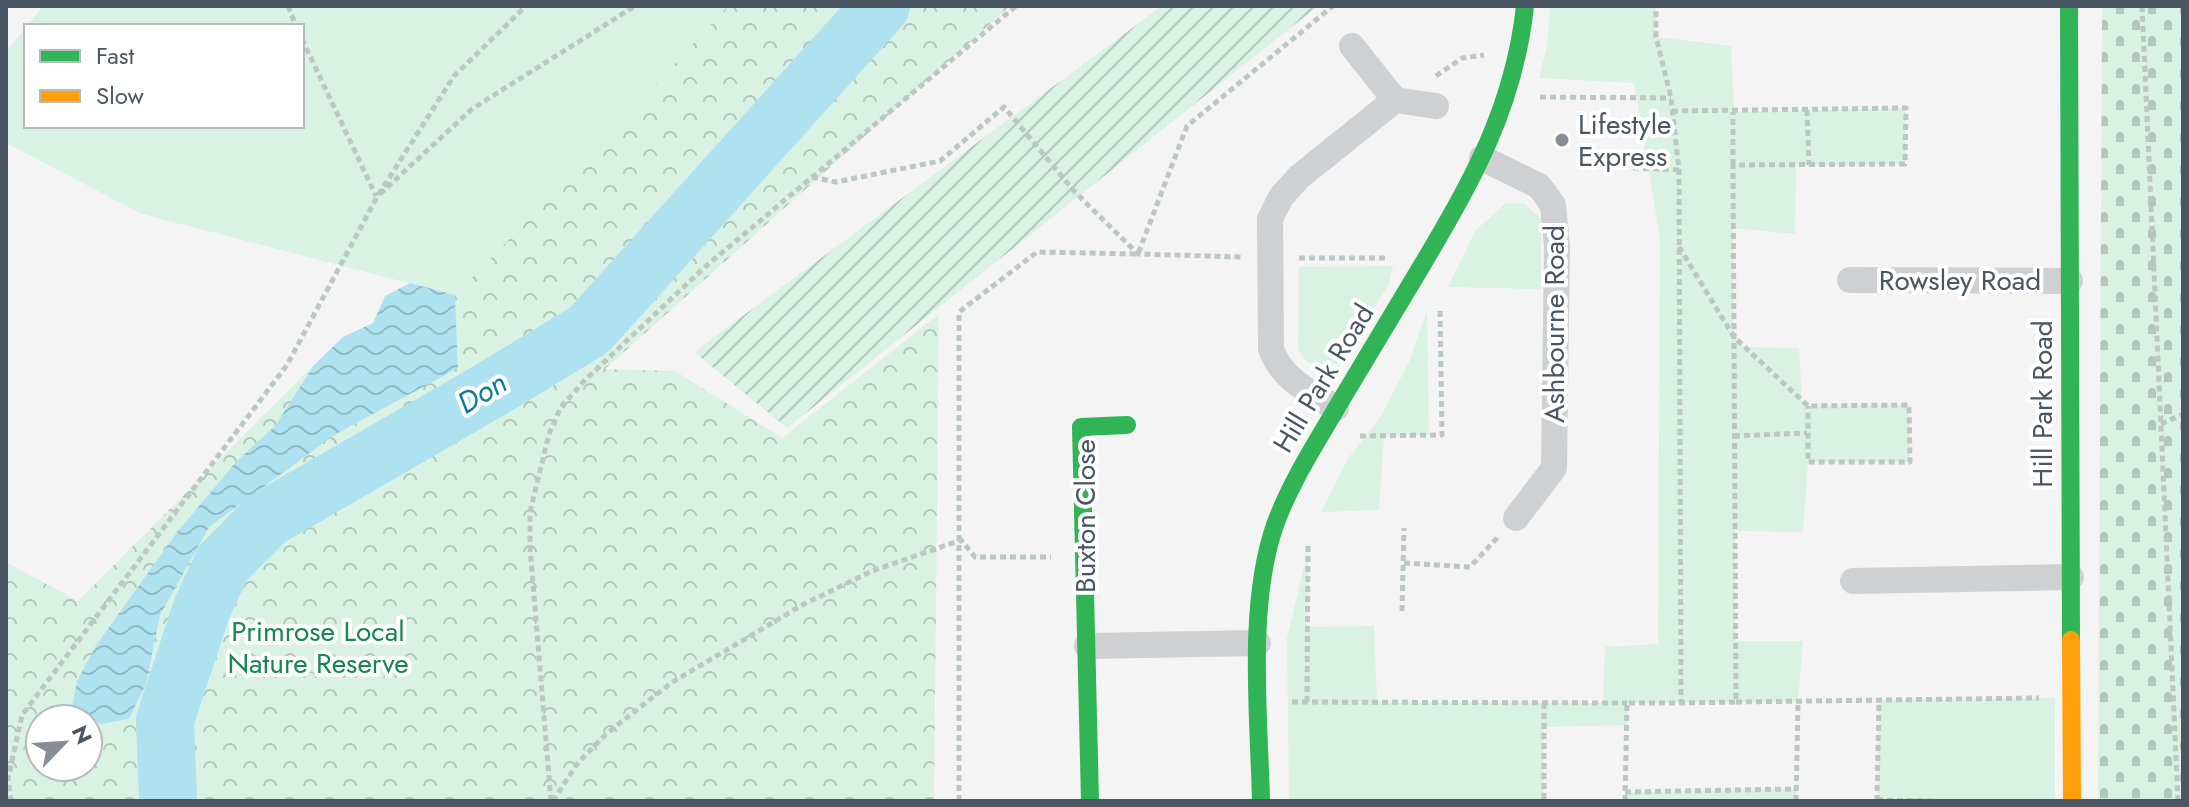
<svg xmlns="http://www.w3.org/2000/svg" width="2189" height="807" font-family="Jost,sans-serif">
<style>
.grass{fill:#d9f2e3}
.forest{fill:url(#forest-crowns);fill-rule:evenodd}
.cemetery{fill:url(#cemetery-stones)}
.garden{fill:url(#garden-furrows)}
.water{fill:url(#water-waves)}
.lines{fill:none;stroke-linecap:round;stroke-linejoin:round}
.river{stroke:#aee2f0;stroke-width:58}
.path{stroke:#bcc7c4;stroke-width:5;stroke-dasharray:6 4;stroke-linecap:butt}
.street{stroke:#ced0d2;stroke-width:26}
.fast{stroke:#30b455;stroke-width:18}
.slow{stroke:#ff9f0a;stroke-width:18}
.poi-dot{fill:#868d94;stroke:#fff;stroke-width:3}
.labels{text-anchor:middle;stroke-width:8;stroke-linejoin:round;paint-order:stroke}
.poi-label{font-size:28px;fill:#4a5661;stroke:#fff;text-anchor:start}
.street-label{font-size:28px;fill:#4a5661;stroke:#fff}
.park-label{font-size:28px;fill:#17864f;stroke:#fff}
.water-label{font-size:30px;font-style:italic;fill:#0c7c9b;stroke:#fff}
</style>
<defs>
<pattern id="forest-crowns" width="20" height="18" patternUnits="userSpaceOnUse" patternTransform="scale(2)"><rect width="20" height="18" fill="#d9f2e3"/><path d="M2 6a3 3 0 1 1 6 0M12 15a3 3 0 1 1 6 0" fill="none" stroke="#b2c7bb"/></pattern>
<pattern id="cemetery-stones" width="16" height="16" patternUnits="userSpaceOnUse" patternTransform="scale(2)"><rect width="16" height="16" fill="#d9f2e3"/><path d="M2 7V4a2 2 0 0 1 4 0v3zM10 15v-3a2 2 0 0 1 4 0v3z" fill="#b2c7bb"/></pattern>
<pattern id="garden-furrows" width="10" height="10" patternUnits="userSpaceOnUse" patternTransform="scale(2)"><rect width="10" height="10" fill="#d9f2e3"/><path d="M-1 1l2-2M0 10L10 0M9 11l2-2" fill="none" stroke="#b2c7bb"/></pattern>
<pattern id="water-waves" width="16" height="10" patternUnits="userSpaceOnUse" patternTransform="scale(2)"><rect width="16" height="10" fill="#aee2f0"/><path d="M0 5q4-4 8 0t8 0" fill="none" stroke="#90bac6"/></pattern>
</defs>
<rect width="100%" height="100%" fill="#f4f4f4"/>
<path class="grass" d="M43,6h685l-167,180 -106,109 -313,-81 -136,-71v-91l20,-25v99h276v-100h-275z
M1550,6h106l1,31 74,9 3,66 172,-4 -1,56 -109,1 -1,69 -62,-6 1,109 10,10 55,1 3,52 6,6 101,-1 1,57h-102l-5,70 -68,-1 1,110h67l-5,61 -170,1 -1,22 -83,2v74h-255l-2,-163 21,-88v77l66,-1 3,76 226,1 2,-56 53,-3 2,-405 -26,-156 -95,-5 8,-32z
M1506,203l19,1 16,15v70l-93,-2 27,-56z
M1393,266l-4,18 -49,79 -16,4 -17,-5 -9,-13 1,-82z
M1427,311l2,124 -45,1 -5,74 -58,2 26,-52 34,-44 28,-54z
M2055,698v103l-178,-1 2,-100z
M1796,789v12h-171v-9z"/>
<path class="forest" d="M728,6h282l-405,363 70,2 107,67 157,-124 -5,487h-928v-239l72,39 236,-236 144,2 -3,-72 106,-109zM40,719h48v48h-48z"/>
<path class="cemetery" d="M2102,6h81v795h-85z"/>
<path class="garden" d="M1162,6h156l-531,422 -93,-76z"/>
<path class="water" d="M410,283l45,12 3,73 -124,67 -125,92 -49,88 -14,69 -17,35 -28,5 -29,-16 5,-27 20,-37 81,-113 58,-69 39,-36 39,-61 29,-28 30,-14 12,-27z"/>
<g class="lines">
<path class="river" d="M168,801l-3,-81 37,-112 21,-45 44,-44 223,-129 99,-60 292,-324"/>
<path class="path" d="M288,6l8,20
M2142,6l36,795
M302,39l74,157
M1436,76l26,-18 22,-3
M1540,97l131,1
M1807,110l2,55
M1672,111l234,-3 -1,56 -172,1 3,537 -55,1
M1733,165v-53
M1633,168l46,2
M812,177l24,5 104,-21 64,-54 71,85 63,62 103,3
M380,194l92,-85 163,-103
M1679,247l55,90 74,69 101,-1 1,57h-102v-56
M1299,258h86
M2161,424l22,-10
M1360,436l82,-1 -2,-128
M1734,436l73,-3
M1404,563l66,4 28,-30
M1402,611l2,-83
M1292,702l335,1
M1307,702l1,-159
M1736,702l303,-4
M1544,703v98
M1625,792l171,-3
M1877,800l56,1
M11,801l-3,-22 14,-64 265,-350 90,-168 77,-121 72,-70
M551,801l-21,-254v-35l19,-78 12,-27 23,-26 121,-114 311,-261
M553,801l24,-37 29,-30 65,-51 133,-79 68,-33 89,-31 14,17h76
M959,801v-489l78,-60 101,2 49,-128 146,-120
M1625,801l2,-98h54l-2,-533 -8,-72 -15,-61v-31
M1796,801l2,-99
M1877,801l2,-101"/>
<path class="street" d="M1352,46l43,54 41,6
M1482,158l57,28 14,19 4,41 -3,222 -38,50
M1850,280l220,1
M1336,408c-26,-16 -54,-28 -65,-59l-1,-130 11,-22 18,-20 96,-77
M1853,581l218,-4
M1087,646l171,-3"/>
<path class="fast" d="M2069,6l2,634
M1090,801l-9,-374 46,-2
M1261,801c-2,-85 -14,-196 14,-276 16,-44 42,-83 65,-123 27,-45 54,-90 81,-135 51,-86 93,-159 104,-261"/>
<path class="slow" d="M2071,640l1,161"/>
</g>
<circle class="poi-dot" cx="1562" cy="140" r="8"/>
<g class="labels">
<g class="poi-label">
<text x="1578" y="134">Lifestyle<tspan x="1578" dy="32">Express</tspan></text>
</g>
<g class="street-label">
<text x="1960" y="290">Rowsley Road</text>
<text transform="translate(1554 324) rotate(-90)" y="10">Ashbourne Road</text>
<text transform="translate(1323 378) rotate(-59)" y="10">Hill Park Road</text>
<text transform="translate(2042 404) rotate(-90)" y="10">Hill Park Road</text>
<text transform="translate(1085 516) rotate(-90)" y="10">Buxton Close</text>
</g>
<g class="park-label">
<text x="318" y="641">Primrose Local<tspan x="318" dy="32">Nature Reserve</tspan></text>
</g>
<g class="water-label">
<text transform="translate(482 393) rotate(-31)" y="10">Don</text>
</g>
</g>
<rect width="2189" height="807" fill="none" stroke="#4a5661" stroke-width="16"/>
<rect x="24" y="24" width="280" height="104" fill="#ffffff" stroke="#b7bbc0" stroke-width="2"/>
<rect x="40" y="50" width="40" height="12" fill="#30b455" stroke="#b7bbc0" stroke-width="2"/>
<text x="96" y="64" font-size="24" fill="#4a5661">Fast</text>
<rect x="40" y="90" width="40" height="12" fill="#ff9f0a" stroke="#b7bbc0" stroke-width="2"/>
<text x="96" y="104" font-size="24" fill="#4a5661">Slow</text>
<g transform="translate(64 743) rotate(65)"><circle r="38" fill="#ffffff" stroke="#b7bbc0" stroke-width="2"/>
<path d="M0-6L14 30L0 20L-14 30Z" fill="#868d94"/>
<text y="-12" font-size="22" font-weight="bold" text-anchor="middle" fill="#4a5661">N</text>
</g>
</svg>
